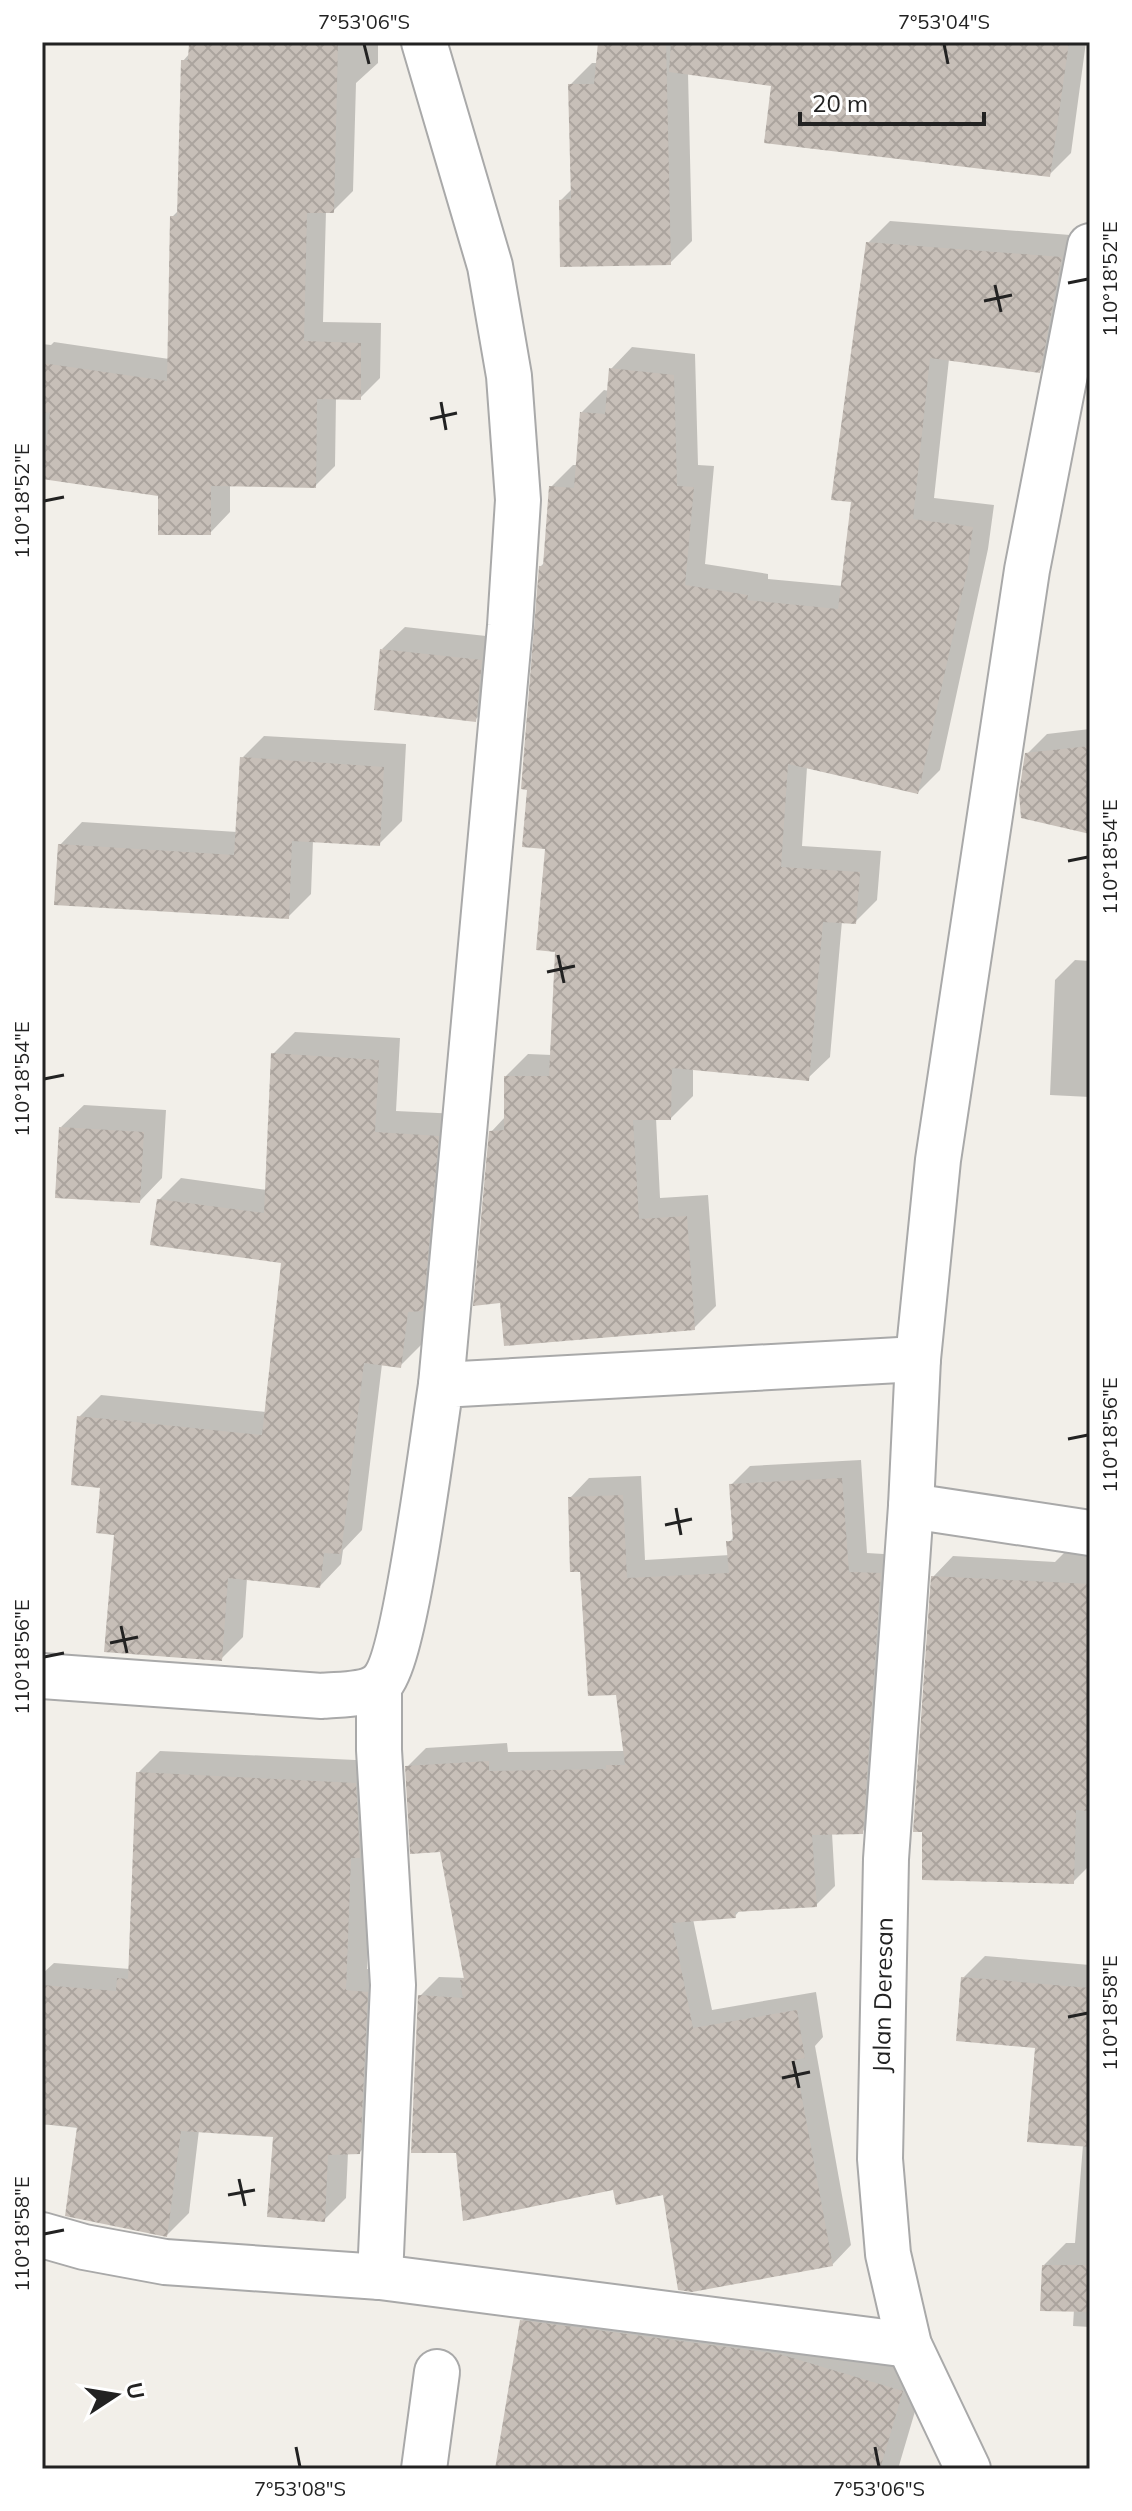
<svg xmlns="http://www.w3.org/2000/svg" width="1132" height="2511" font-family="Mulish,sans-serif">
<style>
.shadow{fill:#0003}
.building{fill:url(#building-cross-hatch)}
.lines{fill:none;stroke-linecap:round;stroke-linejoin:round}
.minor-casing{stroke:#a9a9a9;stroke-width:48}
.minor{stroke:#fff;stroke-width:44}
.ticks{fill:none;stroke:#222;stroke-width:3}
.labels{text-anchor:middle;stroke-width:8;stroke-linejoin:round;paint-order:stroke}
.street-label{font-size:24px;fill:#222;stroke:#fff}
.neatline{fill:none;stroke:#222;stroke-width:3}
.ticks-label{font-size:20px;text-anchor:middle;fill:#222}
</style>
<defs>
<pattern id="building-cross-hatch" width="8" height="8" patternUnits="userSpaceOnUse" patternTransform="scale(2)"><rect width="8" height="8" fill="#c7bfb8"/><path d="M0 0l8 8M0 8l8-8" fill="none" stroke="#aba49e"/></pattern>
</defs>
<rect width="100%" height="100%" fill="#f2efe9"/>
<path class="shadow" d="M191,42h187v21l-22,20 -3,108 -20,20h-7l-3,111 58,1 -1,55 -20,20 -24,-1 -1,69 -20,20 -85,-2v28l-20,21 -50,-39 -118,-17v-133l9,1 3,-3 115,17 3,-142 7,-7 4,-149 7,-8z
M600,42h486l-15,111 -22,22 -276,-90 -85,-12 4,168 -22,22 -109,-63 11,-11 -2,-104 22,-22h6z
M890,221l193,15 -22,113 -22,22 -90,-12 -15,139 60,7 -6,44 -48,221 -22,22 -111,-25 -5,79 79,5 -4,49 -22,22 -13,-1 -12,136 -22,21 -115,-10v28l-22,22h-15l4,80 48,-3 8,111 -22,22 -203,-196 15,-16v-40l22,-22 24,1 5,-105 -10,-102 -6,-282 4,-4 6,-75 22,-22h5l4,-53 22,-22 5,1 2,-22 21,-22 63,7 3,111 16,1 -9,98 63,10v5l75,7 10,-86 15,-257z
M405,627l99,11 -6,59 -23,23 -93,-71z
M1090,729v95l-63,-70 20,-20z
M264,736l142,8 -4,77 -23,23 -66,-4 -2,54 -23,23 -228,-72 22,-23 155,10 5,-74z
M1075,960l15,1v136l-40,-2 5,-115z
M295,1032l105,6 -4,73 63,3 -37,230 -22,22 -18,-2 -20,166 -19,20 -2,14 -21,22 -73,-8 -4,59 -22,22 -105,-126 -37,-116 22,-22 165,17 17,-151 -124,-61 22,-22 86,12 6,-136z
M84,1105l82,5 -4,68 -22,23 -79,-74z
M861,1460l6,93 33,2 -19,257 -19,20 -30,1 3,53 -19,19 -75,4 -6,7 -42,3 19,91 104,-18 7,45 -8,9 36,199 -19,20 -167,-72 -50,-5 -158,-37 -37,-155 19,-19 27,1 -24,-128 -35,-83 19,-19 81,-5 1,9 116,-1 -6,-58 -36,-123 -12,-72 19,-20 52,-2 4,84 85,-5 -1,-13 6,-6 -4,-51 19,-19z
M1076,1541l14,1v323l-17,17 -140,-305 20,-21 102,6z
M160,1751l217,10 -10,208 22,2 -7,159 -22,22h-12l-2,46 -22,22 -48,-85 -77,-5 -10,83 -22,22 -89,-107 -36,-4v-150l12,-11 76,6 8,-196z
M985,1956l105,9v362l-17,-1 1,-17 -30,-44 22,-22h9l8,-98 -46,-98 -74,-69z
M549,2294l380,70 -31,105h-400l24,-148z"/>
<path class="building" d="M189,42h149l-4,171h-27l-3,128 57,2v57l-44,-1 -1,89 -105,-2v49h-53v-39l-116,-17 8,-66 -8,-1v-49l125,18 3,-165h7l4,-156h7z
M598,42h68l5,223 -111,2 -1,-67 12,-1 -3,-115h26z
M671,42h398l-19,135 -286,-34 7,-57 -102,-14z
M866,242l196,15 -22,116 -110,-15 -17,161 60,8 -6,45 -49,222 -130,-30 -7,103 79,5 -4,52 -33,-2 -14,159 -137,-13 -1,52h-38l6,99 48,-3 8,114 -191,16 -4,-43 -27,3 16,-175 15,-1v-54h45l6,-124 -19,-2 9,-101 -23,-2 5,-57 -6,-1 18,-223h4l6,-80 25,2 6,-76 25,2 4,-46 65,7 3,111 17,1 -9,98 63,10 -1,5 91,9 13,-107 -20,-2z
M380,649l102,11 -6,62 -102,-12z
M1090,746v88l-69,-16 -2,-25 6,-40z
M240,757l144,10 -4,79 -88,-5 -3,78 -235,-14 4,-61 176,11z
M271,1053l108,7 -4,72 64,4 -16,175 -15,1 -7,56 -37,-5 -23,191 -17,-1 -4,35 -92,-10 -6,83 -118,-9 10,-117 -18,-2 4,-45 -29,-3 6,-69 185,19 19,-172 -131,-18 7,-46 107,14z
M59,1127l85,5 -4,71 -85,-5z
M842,1478l7,94 32,1 -18,261 -51,1 5,72 -82,5 1,6 -64,5 21,105 104,-18 8,48 -10,2 38,206 -141,26 -14,-2 -15,-95 -47,10 -3,-15 -150,31 -7,-68h-45l7,-158 45,3 -3,-18 4,-1 -24,-127 -30,2 -5,-88 84,-5v10l117,-2v-4h19l-9,-70 -28,1 -8,-124h-10l-2,-75 55,-2 4,83 102,-5 -3,-32h7l-4,-57z
M931,1576l159,8v227l-14,-1 -2,74 -152,-4v-48h-9z
M136,1772l220,11 4,75h-9l-5,132 22,2 -8,162 -32,1 -3,67 -58,-5 6,-80 -92,-6 -14,106 -102,-21 12,-89 -35,-3v-139l74,6 1,-13 11,1z
M961,1977l129,11v159l-63,-5 8,-94 -79,-7z
M1042,2265h48v47l-50,-1z
M520,2320l259,34 124,37 -23,78h-385z"/>
<g class="lines">
<g class="minor-casing">
<g id="minor">
<path d="M424,42l66,224 19,110 9,124 -8,126 -69,759"/>
<path d="M911,1506l179,27"/>
<path d="M42,1676l280,20c17,-2 46,0 59,-13 25,-25 52,-250 60,-298l477,-26"/>
<path d="M379,1686v64l14,235 -13,292"/>
<path d="M42,2235l42,12 81,15 215,15 529,68"/>
<path d="M424,2469l13,-97"/>
<path id="s1" d="M968,2469l-59,-124 -21,-91 -8,-95 6,-300 25,-353 7,-147 20,-199 89,-590 63,-324"/>
</g>
</g>
<use href="#minor" class="minor"/>
</g>
<path class="ticks" d="M364,44l5,20M944,44l4,20M1068,283l20,-4M995,285l6,27M984,301l28,-6M441,402l5,28M430,419l27,-6M44,501l20,-4M1068,861l20,-4M558,955l6,28M547,972l28,-6M44,1079l20,-4M1068,1439l20,-4M676,1508l5,27M665,1525l27,-6M121,1626l6,27M110,1643l28,-6M44,1657l20,-4M1068,2017l20,-4M793,2061l6,27M782,2078l28,-6M239,2179l6,27M228,2195l27,-5M44,2234l20,-4M296,2447l4,20M875,2447l4,20"/>
<g class="labels">
<g class="street-label">
<text dy="8" stroke="none"><textPath href="#s1" startOffset="490">Jalan Deresan</textPath></text>
</g>
</g>
<rect width="1132" height="2511" fill="none" stroke="#ffffff" stroke-width="88"/>
<g transform="translate(116 2395) rotate(78)" stroke="#ffffff" stroke-width="6" paint-order="stroke">
<path d="M0-6L14 30L0 20L-14 30Z" fill="#222222"/>
<text y="-12" font-size="22" font-weight="bold" text-anchor="middle" fill="#222222">U</text>
</g>
<path d="M800 112v12h184v-12" fill="none" stroke="#222222" stroke-width="4"/>
<text x="812" y="112" font-size="24" fill="#222222" stroke="#ffffff" stroke-width="6" paint-order="stroke">20 m</text>
<rect x="44" y="44" width="1044" height="2423" class="neatline"/>
<g class="ticks-label">
<text x="364" y="29">7°53'06"S</text>
<text x="944" y="29">7°53'04"S</text>
<text transform="translate(1110 279) rotate(-90)" y="7">110°18'52"E</text>
<text transform="translate(22 501) rotate(-90)" y="7">110°18'52"E</text>
<text transform="translate(1110 857) rotate(-90)" y="7">110°18'54"E</text>
<text transform="translate(22 1079) rotate(-90)" y="7">110°18'54"E</text>
<text transform="translate(1110 1435) rotate(-90)" y="7">110°18'56"E</text>
<text transform="translate(22 1657) rotate(-90)" y="7">110°18'56"E</text>
<text transform="translate(1110 2013) rotate(-90)" y="7">110°18'58"E</text>
<text transform="translate(22 2234) rotate(-90)" y="7">110°18'58"E</text>
<text x="300" y="2496">7°53'08"S</text>
<text x="879" y="2496">7°53'06"S</text>
</g>
</svg>
